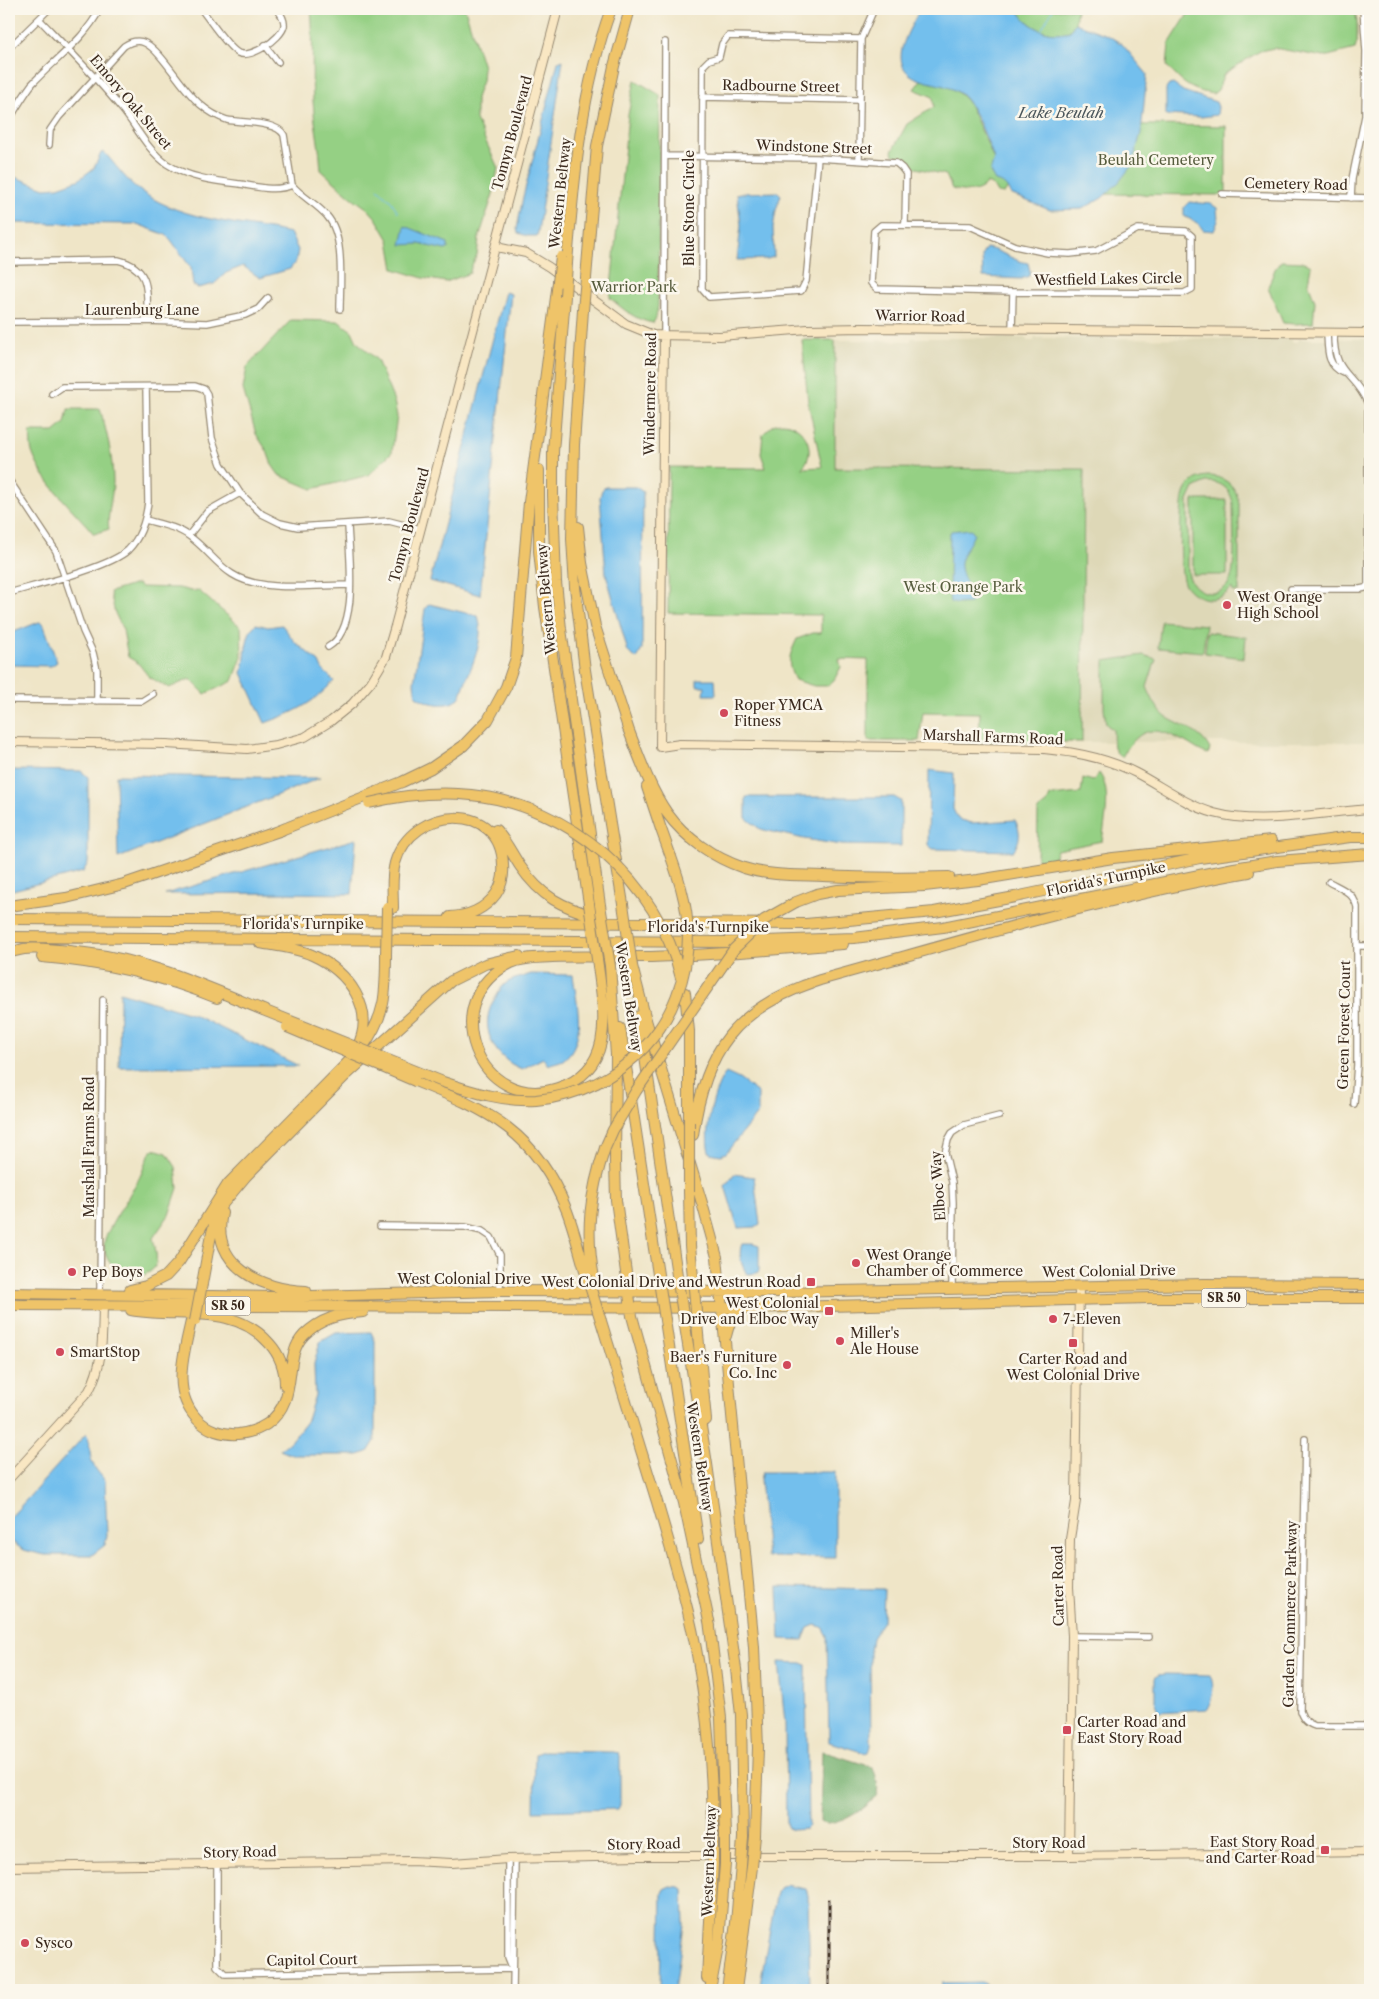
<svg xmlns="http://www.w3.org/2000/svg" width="1379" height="1999" font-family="'Libre Caslon Text',serif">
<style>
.built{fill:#ded8b7}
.green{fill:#95d084;stroke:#687d51;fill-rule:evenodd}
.forest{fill:#78b272;stroke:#5a6e48}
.water{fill:#73bfed;stroke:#577486}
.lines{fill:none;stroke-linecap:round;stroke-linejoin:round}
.stream{stroke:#73bfed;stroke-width:1}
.street-casing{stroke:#958872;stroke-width:8}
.secondary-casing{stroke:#958872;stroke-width:10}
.highway-casing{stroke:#958872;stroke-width:12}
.street{stroke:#fff;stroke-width:5.5}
.secondary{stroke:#f9e7c3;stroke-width:8}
.highway{stroke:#efc469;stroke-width:10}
.rail-casing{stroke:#3b2a1e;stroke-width:3}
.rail{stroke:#fbf7ec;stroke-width:1;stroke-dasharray:4;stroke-linecap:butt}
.highway-bridge-casing{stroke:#958872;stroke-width:12;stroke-linecap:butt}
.highway-bridge{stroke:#efc469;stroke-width:10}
.poi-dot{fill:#d1495b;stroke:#fbf7ec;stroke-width:2}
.labels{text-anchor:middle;stroke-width:5;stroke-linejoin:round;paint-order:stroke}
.shield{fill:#fbf7ec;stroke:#75685c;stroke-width:1}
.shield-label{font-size:12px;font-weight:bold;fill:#3b2a1e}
.street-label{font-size:14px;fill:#3b2a1e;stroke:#fbf7ec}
.park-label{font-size:14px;fill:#565c3d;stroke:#fbf7ec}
.poi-label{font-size:14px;fill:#3b2a1e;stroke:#fbf7ec;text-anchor:start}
.water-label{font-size:15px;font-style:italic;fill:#4c575c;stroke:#fbf7ec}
</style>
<rect width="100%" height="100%" fill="#fbf7ec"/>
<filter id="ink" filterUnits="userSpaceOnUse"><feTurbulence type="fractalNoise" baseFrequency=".02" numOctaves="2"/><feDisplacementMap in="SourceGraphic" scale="10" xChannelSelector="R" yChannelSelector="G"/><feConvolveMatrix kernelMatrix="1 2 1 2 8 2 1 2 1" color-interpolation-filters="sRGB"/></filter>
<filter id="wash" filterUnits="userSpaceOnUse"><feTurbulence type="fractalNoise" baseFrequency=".0096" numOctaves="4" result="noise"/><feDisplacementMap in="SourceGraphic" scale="20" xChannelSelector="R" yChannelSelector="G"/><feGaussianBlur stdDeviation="1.12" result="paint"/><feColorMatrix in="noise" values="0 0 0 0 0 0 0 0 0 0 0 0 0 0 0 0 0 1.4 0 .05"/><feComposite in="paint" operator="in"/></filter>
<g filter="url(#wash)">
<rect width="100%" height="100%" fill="#efe5c7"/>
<path class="built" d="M911,338h116v3h7l1,-3 257,1v3h6l1,-3h71v403h-288l2,-273 -250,-1 1,-128 76,1z"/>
<path class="green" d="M311,9h154l18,58 -1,14 -6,17v22l22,48 -5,26 -14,44 -2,17 -6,12 -1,6 -24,9 -23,-4 -29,-9 -5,-29 -13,-22 -8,-9 -18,-13 -29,-26c-1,-24 -7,-46 -8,-69 -2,-31 1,-61 -2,-92z
M1017,9h60l-2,14 -5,8c-22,6 -41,-3 -53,-22z
M1186,9h169l2,13v20l-2,7 -31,8 -50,-9 -14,3 -36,23 -6,16 -5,4c-23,-4 -30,-10 -46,-28l2,-22 19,-30z
M635,80l25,15 -2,211 -2,12 -3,5c-18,-3 -30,-14 -43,-25l18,-183z
M921,80c15,3 29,5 40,15 9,7 11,16 16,26 10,21 18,40 25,61l6,6 -4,6 -7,-1 -4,-7 -6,-3c-8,11 -23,9 -35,6l-6,-14 -38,-9 -5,-8 -10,-3 -1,-4 15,-27 27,-17 -1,-10 -19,-8z
M1086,124l140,2v69l-140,-1z
M1281,261l23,1 7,4 -3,17 7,18 -2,22 -19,1 -11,-1 -15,-36 7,-18z
M291,320l47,1 14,10 5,11 20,18 17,41 3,15 -5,36 -23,23 -57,14 -33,-14 -7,-10 -5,-14 -11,-17 -13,-45 4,-22z
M802,340h33v128l249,1 -2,273h-103l1,-29 -57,-1 -4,29h-51v-81l-29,-1 2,8 -7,13 -7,6h-13l-19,-6c-9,-17 -6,-24 2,-41l16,-6h8v-18l-153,-2 1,-146 97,1 -5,-14 2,-20c3,-3 8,-8 12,-10 24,-7 46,24 27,44l20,-1 -14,-65z
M68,409h32c7,23 13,49 13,73 0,13 -7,38 -4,47l-15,5c-20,-24 -52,-52 -62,-82 -2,-6 -1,-14 -2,-20h24l11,-9z
M1210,476c16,1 27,11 29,28v88h-6l-1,-4c-6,7 -14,11 -23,11 -11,-1 -20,-7 -25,-16 -5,-11 -5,-82 1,-92 5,-10 14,-15 25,-15zM1206,482c15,-1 25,7 27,22 0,16 3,62 -2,74 -9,25 -41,16 -43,-7v-70l6,-13z
M1193,500h34v75h-34z
M137,584l4,3 38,1 12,3h8l42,36 1,30 -9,24 -28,13 -15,-15 -21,9 -20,-11 -11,-14 -10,-6 -5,-27 -8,-17 -5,-21z
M1161,621l45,4 -3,27 -45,-4z
M1207,632l39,5 -2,21 -39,-5z
M1143,655l13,4 -9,28c4,10 11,24 19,30 16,10 35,14 44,32l-2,5c-8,-2 -14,-7 -21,-11 -31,-17 -46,-19 -65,14 -11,-6 -8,-15 -9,-27l-7,-6 -2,-15v-48z
M1099,773c13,16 6,48 3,68l-45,9 -4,11 -16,-2 1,-49 9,-7 3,-7 31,-3 2,-15 10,3z
M154,1149l13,4 9,14 2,21 -9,27 -16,23c2,9 6,22 1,30 -3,4 -7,5 -10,7 -20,8 -45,-14 -39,-36 4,-12 19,-34 26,-47 4,-6 8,-13 11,-20 4,-9 4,-16 12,-23z"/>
<path class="forest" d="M822,1751l50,16c4,6 7,19 5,27 -5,12 -45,37 -57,28z"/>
<path class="water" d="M920,9h97c12,19 31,28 53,22l5,-8 32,12 15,9 25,30 -6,59 -9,32 -13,17 -17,16 -20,11 -32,1 -40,-16c-3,-8 -7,-12 -15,-13l-5,-9 4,-13c-5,-15 -21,-56 -33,-65 -12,-9 -25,-9 -40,-14 -38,-13 -12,-48 -1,-71z
M563,60l-25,172 -1,4h-10l-9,-3 -1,-4 6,-32 35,-135z
M1173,84l10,7 33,11 2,5 -1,8 -16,2 -35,-2v-26l3,-4z
M104,152c12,13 23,30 38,40 44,30 98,30 148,41l8,17 -2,11 -6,8 -30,9 -17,-12 -17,7 -12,11 -16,4 -5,-3 -2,-17 -20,-28 -5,-5 -29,-11 -128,-1v-48l36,13 13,-1 20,-7 16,-12 7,-15z
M778,192l3,3 -5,15 -3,18 1,29 -7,2 -30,1 4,-35 -4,-31 4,-1z
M1189,202l22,2 6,4 1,13 -4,10 -11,-1 -4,-6 -15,-8v-9z
M405,226l43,17v6l-3,1 -26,-6 -18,1z
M986,248c15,2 27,13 42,15l2,8 -1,5 -8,3 -38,-2 -1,-22z
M505,292l6,2 -31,301 -50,-14z
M605,487h31l7,5 -1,157 -5,10 -9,-7 -22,-78 -6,-77 2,-7z
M971,529l3,4c-2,9 -10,16 -12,25 -5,14 8,28 11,41l-3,4 -13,1 -7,-2 -1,-9 1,-60 1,-2z
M429,604l49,12c7,22 -5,47 -13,67 -2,5 -3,11 -6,15 -11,11 -32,6 -43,-2l-2,-13 11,-74z
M39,622l4,1 14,39 -6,4 -42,-1v-31z
M256,624l12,3 14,-2 13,17 24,20 3,7 12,12c-22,23 -38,31 -69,42l-23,-50c5,-15 2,-40 14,-49z
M697,679h18l1,16h-12l1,-9h-8z
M9,770l72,1 7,6v86l-5,9 -74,19z
M929,770l25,3 -1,36 5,10 14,4 43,-3c6,11 6,21 -2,31l-80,-2 -5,-4z
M116,775l204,3 -202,80z
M746,797h148l7,4v45l-59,-1 -38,-6 -44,-10 -14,-11z
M356,839l-4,55 -71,-1 -116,1z
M531,974l42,1c3,26 15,66 -10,85 -4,2 -11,3 -15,5l-5,-7 -21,11c-30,-11 -45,-45 -26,-72 3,-4 5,-10 9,-13 6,-5 18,-7 26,-10z
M120,992l74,23 105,51 -180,1z
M726,1073l13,6 19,14v20l-32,40 -5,2 -11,-2c-8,-14 4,-68 16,-80z
M734,1174l20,3 6,47 -5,3 -17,1 -13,-42z
M742,1244h11l6,2v24l-2,3 -9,1c-7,-6 -10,-22 -6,-30z
M371,1332l4,9v100l-7,11 -10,3h-66l-12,-5 14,-12 13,-18 8,-25 -1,-31 6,-22 16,-9z
M86,1434c4,6 3,10 4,16 0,14 7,21 15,30l2,56 -2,9 -13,10h-47l-22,-5 -14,-11v-20z
M762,1472h73v86l-68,-1 -7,-78z
M778,1587l106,2 -1,32 -11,17 -2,13 1,95 -2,6 -4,1 -36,-11 -2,-106 -5,-9 -7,-2 -7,3 -5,12 -23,-1z
M779,1662l23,1 4,2 2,161 -3,3 -12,1 -5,-2 -2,-4 -1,-101z
M1166,1674l44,1c5,11 3,23 -3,34l-48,3 -4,-12v-22l3,-3z
M543,1751l70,1 6,1 1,3v49l-2,4 -84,2 1,-57z
M785,1885l21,4 2,6 2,95h-51l17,-94 3,-8z
M670,1886l10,1 3,2 1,35 -9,66h-15l2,-97 2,-4z
M981,1982l5,2v6h-45l1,-7z"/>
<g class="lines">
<path class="stream" d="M788,15v-6
M1040,32l13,-23
M378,189l13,12 7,11"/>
</g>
</g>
<g filter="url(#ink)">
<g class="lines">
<g class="street-casing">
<path id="street" d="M201,9c8,10 27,39 37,44 13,6 43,-14 46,-27 1,-6 -3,-12 -7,-17
M39,19c28,29 57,58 83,90 15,18 25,41 45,55 21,14 49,17 73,20 18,3 35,8 52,1
M9,45h3l37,-36
M265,45l13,17
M702,97l157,3
M9,120c7,-12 14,-24 23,-36 23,-25 52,-44 68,-75
M49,145l1,-15 9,-13 65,-71c6,-4 13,-7 21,-3 17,8 38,48 56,62 7,6 17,12 26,15 15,3 50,1 57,15l8,50c10,12 25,19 35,31 18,20 13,67 13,93
M665,156l153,2 78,5 6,5 4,6 -1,50
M818,158l-12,123 -5,10 -92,6 -7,-8 1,-223 6,-6 10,-3 3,-13 6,-8 133,3
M859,160l2,-121 13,-30
M1222,194l148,4
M1351,198l1,-19 13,-63 1,-65 -3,-42
M881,225l89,1 45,20 33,7 22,1 26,-3 42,-22 48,2 6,5v53l-8,4 -171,-1 -136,-3 -6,-6 3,-52z
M9,262l109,-2c34,8 29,33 29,61
M9,322l138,-1 60,2 38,-8 13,-6 10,-11
M1012,330l1,-38
M1327,332c1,17 -1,34 17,41
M664,336l1,-294
M52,394l10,-7 133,-1 9,3 3,5 5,44 9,26 19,29 22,21 18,9 18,4 91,-6 31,8
M9,480l47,71 27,80 10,22 4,17v31
M146,520c14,4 31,7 43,16 16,11 27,28 43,38 29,19 84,11 118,11
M189,535l19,-24 32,-18
M1291,589h69l5,-1 3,-3v-181c-14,-33 -35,-27 -34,-72
M9,593c27,-8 100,-25 119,-43 13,-13 18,-30 20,-48l-2,-115
M328,647c32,-18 21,-91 20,-122
M9,700l133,1 11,-7
M1329,882c13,7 24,10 28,25v158l-3,39
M1357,946h13
M380,1226l85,1 17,4 9,6 9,18v36
M952,1288l1,-85 -1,-21 -7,-29 3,-13 4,-7 12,-8 35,-9
M100,1293l3,-293
M1305,1439l-5,272c3,9 7,12 15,15h55
M1072,1636l77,1
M508,1859v98l4,10
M217,1865v101l8,8 287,-5
M513,1990l2,-131"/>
</g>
<g class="secondary-casing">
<path id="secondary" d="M496,247l30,6 23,14 77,57 27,11 67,1 88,-7 55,-1 507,5
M664,336l-4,411 20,-3 364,5c32,3 63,9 92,24 25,13 50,32 78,40 47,13 108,-1 156,-4
M9,742l157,2 81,5 29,-4 29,-8 26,-16 21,-17 19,-22 15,-25 9,-31 163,-617
M9,1479l80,-88c15,-28 13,-55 14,-86
M1069,1856l3,-220 -3,-49 1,-48 6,-38 3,-215
M9,1867l402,-6 41,2 56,-4 131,-3h430l301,-4"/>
</g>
<g class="highway-casing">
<path id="highway" d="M567,263c7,-86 14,-172 44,-254
M586,278l11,-132 17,-80 16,-57
M565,296l-12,156v43l3,87 5,47 39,276
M583,310l-9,135 -2,94 3,48 10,83 38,234
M539,470v81l6,56 44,297
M578,527l4,36 13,63 34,105
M627,726c12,30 22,61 40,87 18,25 47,45 77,55 25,8 53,7 79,8 42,2 84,2 126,1
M647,787l14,42
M496,830c10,11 16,24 24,36 21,31 42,41 77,51
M276,832l126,-50 29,-14 32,-22 25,-26 18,-33 10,-29 13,-156 29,-220
M796,902l21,-8 21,-4 86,-4 54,-6 135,-22 158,-17
M9,906l57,-8 58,-14 158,-54
M393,908c0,-14 -2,-31 2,-45 17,-59 107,-62 108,2 1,10 -1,20 -7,29 -12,16 -27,22 -46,23
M9,919l797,5 128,-12 81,-15 185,-39 150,-21h20
M9,937l722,5 123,-4 89,-11 291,-59 43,-7 93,-7
M260,943c17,3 36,5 52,12 36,16 65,54 45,93
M9,952c5,0 9,-2 15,-3 14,-2 46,2 61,4 63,7 120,33 178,57
M42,957c60,5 119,18 175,41
M598,966c6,46 18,103 -40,122 -79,26 -124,-88 -47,-125 13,-6 28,-5 41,-6 33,-1 66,0 99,0 64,-2 128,-8 192,-13
M610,966l6,89 -1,107 1,38 16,116 52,187 26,123
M632,966l14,54 56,183 15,54 37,390 4,101 -3,88
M685,993l4,38v90
M639,1016l39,266
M620,1028l39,253
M415,1081c75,30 121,51 152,130 8,21 13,44 20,66
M693,1135c12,-86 43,-128 127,-155 142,-39 284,-83 429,-108
M689,1192l1,54 3,31
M222,1213c-12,52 40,77 84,78
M594,1278c-9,-47 -4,-85 11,-130
M202,1284l8,-44 7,-26 4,-8 25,-30 98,-99 107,-96 34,-17 34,-8
M130,1290l16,-4 20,-10 13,-14 49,-78 134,-136c24,-33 24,-54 24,-94
M9,1293l265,4 226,-6 283,1 421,-8 166,1
M9,1305l739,3 402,-10h220
M131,1310c48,9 102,-8 138,33 11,12 16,26 16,42
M665,1320l33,219
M684,1320l23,144 29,205 5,46 2,123
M191,1321c-7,33 -20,70 6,98 10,11 26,16 41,15 11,-1 20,-4 29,-10 34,-25 14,-65 37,-89 17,-17 36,-21 59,-23
M601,1321c19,60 37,121 56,181 15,52 32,104 41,158 10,58 15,117 15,177
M697,1323l9,97
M726,1336c3,-12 6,-24 19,-28
M709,1620l12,98 4,117
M707,1978l6,-114
M710,1990l9,-48 6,-78
M727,1990l9,-67 5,-58
M736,1990l16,-123"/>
</g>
<use href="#street" class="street"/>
<use href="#secondary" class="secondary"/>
<use href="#highway" class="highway"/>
<g class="rail-casing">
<path id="rail" d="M829,1900v90"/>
</g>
<use href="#rail" class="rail"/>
<g class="highway-bridge-casing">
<path id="highway-bridge" d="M558,282l3,-25
M565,296l2,-33
M583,310l3,-32
M369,803c34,-8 67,-12 102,-8 99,10 187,86 210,183
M589,904l9,62
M623,904l9,62
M600,905l10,61
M386,954l1,-46
M263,1010l180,72c30,10 61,20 93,18 87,-8 152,-78 152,-165 0,-37 -15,-72 -27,-106
M287,1027l128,54
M605,1148l8,-18 23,-39 98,-142 30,-29 32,-18
M689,1192v-70
M587,1277l14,44
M693,1277l4,46
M659,1281l6,39
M678,1282l6,38
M195,1321l7,-37
M713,1864v-27
M725,1864v-29
M741,1865l2,-27
M752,1867l3,-31"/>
</g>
<use href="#highway-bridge" class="highway-bridge"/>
</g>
</g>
<g class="poi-dot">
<circle cx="1227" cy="605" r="5"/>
<circle cx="724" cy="713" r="5"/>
<circle cx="856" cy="1263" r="5"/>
<circle cx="72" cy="1272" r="5"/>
<rect x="806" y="1277" width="10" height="10" rx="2.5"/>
<rect x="824" y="1306" width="10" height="10" rx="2.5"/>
<circle cx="1053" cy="1319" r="5"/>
<circle cx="840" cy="1341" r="5"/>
<rect x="1068" y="1338" width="10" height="10" rx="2.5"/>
<circle cx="60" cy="1352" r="5"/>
<circle cx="787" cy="1365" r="5"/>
<rect x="1062" y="1725" width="10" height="10" rx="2.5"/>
<rect x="1320" y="1845" width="10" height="10" rx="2.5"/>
<circle cx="25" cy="1943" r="5"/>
</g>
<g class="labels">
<g class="shield">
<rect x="1201.5" y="1288.5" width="45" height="19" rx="4"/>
<rect x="205.5" y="1296.5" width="45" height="19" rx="4"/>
</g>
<g class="shield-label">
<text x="1224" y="1302">SR 50</text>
<text x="228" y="1310">SR 50</text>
</g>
<g class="street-label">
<text transform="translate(781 86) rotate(1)" y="5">Radbourne Street</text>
<text transform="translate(131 102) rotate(50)" y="5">Emory Oak Street</text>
<text transform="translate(512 133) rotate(-75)" y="5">Tomyn Boulevard</text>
<text transform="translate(814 147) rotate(2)" y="5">Windstone Street</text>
<text transform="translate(1296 184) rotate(1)" y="5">Cemetery Road</text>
<text transform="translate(560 193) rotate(-84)" y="5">Western Beltway</text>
<text transform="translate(689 208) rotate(-90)" y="5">Blue Stone Circle</text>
<text transform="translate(1108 279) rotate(-1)" y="5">Westfield Lakes Circle</text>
<text x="142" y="315">Laurenburg Lane</text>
<text transform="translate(920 316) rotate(1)" y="5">Warrior Road</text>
<text transform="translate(650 394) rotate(-89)" y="5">Windermere Road</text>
<text transform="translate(409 525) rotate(-75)" y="5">Tomyn Boulevard</text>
<text transform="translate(546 599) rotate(-95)" y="5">Western Beltway</text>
<text transform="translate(993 737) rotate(2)" y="5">Marshall Farms Road</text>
<text transform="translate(1106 879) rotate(-12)" y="5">Florida's Turnpike</text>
<text x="303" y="929">Florida's Turnpike</text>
<text x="708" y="932">Florida's Turnpike</text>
<text transform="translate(629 997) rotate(81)" y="5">Western Beltway</text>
<text transform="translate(1344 1025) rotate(-89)" y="5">Green Forest Court</text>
<text transform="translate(89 1147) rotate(-90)" y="5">Marshall Farms Road</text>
<text transform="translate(938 1186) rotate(-94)" y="5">Elboc Way</text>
<text transform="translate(1109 1271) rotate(-1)" y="5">West Colonial Drive</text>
<text x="464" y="1284">West Colonial Drive</text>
<text transform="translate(700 1457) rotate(81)" y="5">Western Beltway</text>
<text transform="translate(1058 1586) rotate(-91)" y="5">Carter Road</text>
<text transform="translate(1290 1614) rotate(-89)" y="5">Garden Commerce Parkway</text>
<text x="1049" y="1848">Story Road</text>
<text transform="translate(644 1844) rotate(-1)" y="5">Story Road</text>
<text transform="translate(240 1852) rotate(-1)" y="5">Story Road</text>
<text transform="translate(709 1861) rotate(-88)" y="5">Western Beltway</text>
<text transform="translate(312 1960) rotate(-1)" y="5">Capitol Court</text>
</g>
<g class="park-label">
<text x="1156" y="165">Beulah Cemetery</text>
<text x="634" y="292">Warrior Park</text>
<text x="963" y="592">West Orange Park</text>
</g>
<g class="poi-label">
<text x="1237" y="602">West Orange<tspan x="1237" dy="16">High School</tspan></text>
<text x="734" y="710">Roper YMCA<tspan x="734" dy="16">Fitness</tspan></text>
<text x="866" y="1260">West Orange<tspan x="866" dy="16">Chamber of Commerce</tspan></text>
<text x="82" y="1277">Pep Boys</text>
<text x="801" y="1287" text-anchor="end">West Colonial Drive and Westrun Road</text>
<text x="819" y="1308" text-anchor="end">West Colonial<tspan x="819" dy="16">Drive and Elboc Way</tspan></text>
<text x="1063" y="1324">7-Eleven</text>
<text x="850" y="1338">Miller's<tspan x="850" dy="16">Ale House</tspan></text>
<text x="70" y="1357">SmartStop</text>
<text x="777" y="1362" text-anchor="end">Baer's Furniture<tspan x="777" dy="16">Co. Inc</tspan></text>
<text x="1073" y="1364" text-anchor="middle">Carter Road and<tspan x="1073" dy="16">West Colonial Drive</tspan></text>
<text x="1077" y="1727">Carter Road and<tspan x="1077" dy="16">East Story Road</tspan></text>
<text x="1315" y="1847" text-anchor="end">East Story Road<tspan x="1315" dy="16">and Carter Road</tspan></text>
<text x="35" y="1948">Sysco</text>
</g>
<g class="water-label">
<text x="1061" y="118">Lake Beulah</text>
</g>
</g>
<rect width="1379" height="1999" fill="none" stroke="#fbf7ec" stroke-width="30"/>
</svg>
